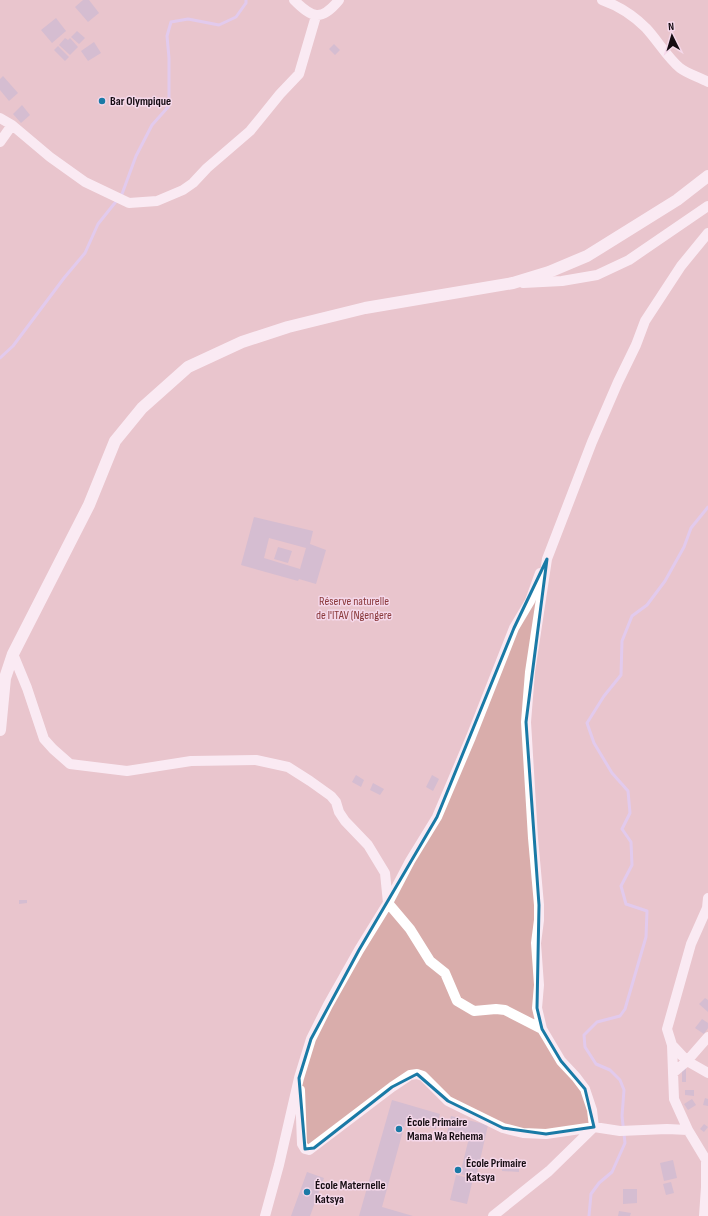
<svg xmlns="http://www.w3.org/2000/svg" width="708" height="1216" font-family="'Sofia Sans Condensed',sans-serif">
<style>
.green{fill:#d9adab}
.lines{fill:none;stroke-linecap:round;stroke-linejoin:round}
.stream{stroke:#c9b9f2;stroke-width:3}
.building{fill:#ad9bb3;fill-rule:evenodd}
.minor{stroke:#fff;stroke-width:10}
.tertiary{stroke:#fff;stroke-width:12}
.marked{fill:none;stroke:#1a7aa6;stroke-width:3;stroke-linejoin:round}
.poi-dot{fill:#1a7aa6;stroke:#f5d8ea;stroke-width:1.5}
.labels{text-anchor:middle;stroke-width:3;stroke-linejoin:round;paint-order:stroke}
.poi-label{font-size:12px;font-weight:bold;fill:#150c12;stroke:#f5d8ea;text-anchor:start}
.park-label{font-size:12px;fill:#89383a;stroke:#f5d8ea}
</style>
<rect width="100%" height="100%" fill="#f5d8ea"/>
<path class="green" d="M0,0h708v1216h-708z"/>
<g class="lines">
<path class="stream" d="M0,358l13,-12 51,-68 21,-25 13,-29 24,-30 14,-38 16,-31 17,-19v-48l-2,-22 4,-14 17,-3 31,6 17,-8 10,-14v-3
M589,1216l2,-22 8,-11 13,-11 13,-29 -3,-27 2,-26 -4,-10 -10,-10 -14,-6 -11,-17 -1,-12 13,-13 23,-6 5,-7 21,-72 1,-26 -21,-7 -5,-18 11,-21 -1,-23 -9,-13 8,-16 -2,-22 -16,-18 -18,-30 -7,-20 17,-27 17,-21 1,-34 10,-25 15,-11 18,-24 19,-34 7,-19 17,-21"/>
</g>
<path class="building" d="M83,0h6l10,13 -11,9 -13,-15z
M56,18l10,13 -14,12 -11,-13z
M77,31l8,7 -6,6 -8,-7z
M65,38l3,2 2,-2 8,9 -8,8 -11,-10z
M94,42l7,11 -13,8 -7,-10z
M334,44l6,6 -5,5 -6,-6z
M58,46l11,11 -4,4 -11,-11z
M3,76l15,17 -9,8 -9,-11v-11z
M22,105l8,10 -9,8 -8,-9z
M254,517l59,14 -3,13 16,6 -10,34 -17,-5 -1,2 -57,-16zM269,538l37,10 -6,21 -36,-11z
M278,547l14,4 -4,12 -14,-4z
M356,775l8,5 -3,7 -9,-5z
M432,775l7,4 -6,12 -7,-4z
M373,783l11,6 -4,6 -10,-5z
M19,900h8v3l-8,1z
M705,998l3,2v12l-9,-8z
M702,1019l6,4v5l-4,6 -9,-6z
M682,1068h4v14h-4z
M685,1090h9v6l-9,-1z
M705,1098l3,1v7l-5,-1z
M692,1099l4,6 -8,5 -4,-6z
M392,1100l48,14 -4,15 -30,-9 -24,87 31,9h-54z
M451,1116l37,9 -12,53 -16,-4 9,-36 -22,-5z
M704,1124l4,3 -4,5 -4,-3z
M673,1160l4,18 -13,3 -4,-18z
M502,1162h17v10l-17,-1z
M307,1172l17,6 -14,38h-19z
M456,1175l17,4 -6,25 -17,-4z
M671,1182l3,11 -8,2 -3,-11z
M623,1189h14v14l-14,1z
M619,1211l12,2 -1,3h-12z"/>
<g class="lines">
<path class="minor" d="M294,0c18,18 27,22 45,0
M602,0c17,6 31,15 44,28 12,13 21,29 34,40 8,6 19,9 28,14
M0,118l12,7 38,32 35,25 44,21 28,-2 26,-11 10,-7 14,-15 43,-37 30,-37 19,-20 17,-58
M0,142l12,-17
M523,283l39,-2 35,-6 32,-15 79,-54
M13,654l14,34 17,51 9,10 17,15 57,7 64,-10 65,-1 32,7 22,14 21,15 5,6 3,10 6,9 23,24 17,28 3,30 22,26 20,32 15,12 12,28 17,10 22,-2 9,1 37,19
M672,1045l15,16 21,12
M673,1073l14,-12 21,-24
M300,1090l2,54 3,5 4,1 83,-63 18,-12 7,-1 6,2 25,25 55,27 20,5 23,1 48,-7
M688,1130l-21,-1 -47,2 -26,-4 -2,-17 -7,-21 -9,-12 -15,-16 -19,-32 -5,-21 2,-23 -3,-42 3,-23v-15l-6,-67 -7,-116 4,-50 17,-113 45,-117 26,-60 18,-37 9,-24 36,-55 27,-33
M265,1216l14,-51 20,-87 12,-39 17,-34 31,-55 29,-47 22,-42 27,-44 34,-80 43,-109 16,-27 10,-28
M493,1216l56,-45 45,-44
M704,1216l2,-29v-27l-18,-30 -14,-31 -2,-54 -5,-16 24,-85 16,-36 1,-10"/>
<path class="tertiary" d="M0,730l5,-52 8,-24 76,-149 26,-64 27,-33 46,-41 54,-25 46,-15 77,-19 148,-25 36,-11 38,-16 90,-56 31,-24"/>
</g>
<path d="M0 0H708V1216H0ZM547,559l-21,163 13,183 -2,103 5,21 19,32 24,28 9,38 -48,7 -43,-6 -55,-27 -31,-27 -25,13 -78,61 -9,1 -6,-71 12,-39 48,-89 78,-133 77,-189z" fill="#f5d8ea" fill-opacity=".55" fill-rule="evenodd"/>
<path class="marked" d="M547,559l-21,163 13,183 -2,103 5,21 19,32 24,28 9,38 -48,7 -43,-6 -55,-27 -31,-27 -25,13 -78,61 -9,1 -6,-71 12,-39 48,-89 78,-133 77,-189z"/>
<g class="poi-dot">
<circle cx="102" cy="101" r="4"/>
<circle cx="399" cy="1129" r="4"/>
<circle cx="458" cy="1170" r="4"/>
<circle cx="307" cy="1192" r="4"/>
</g>
<g class="labels">
<g class="poi-label">
<text x="110" y="105">Bar Olympique</text>
<text x="407" y="1126">École Primaire<tspan x="407" dy="14">Mama Wa Rehema</tspan></text>
<text x="466" y="1167">École Primaire<tspan x="466" dy="14">Katsya</tspan></text>
<text x="315" y="1189">École Maternelle<tspan x="315" dy="14">Katsya</tspan></text>
</g>
<g class="park-label">
<text x="354" y="605">Réserve naturelle<tspan x="354" dy="14">de l'ITAV (Ngengere</tspan></text>
</g>
</g>
<g transform="translate(672 36) rotate(355)" stroke="#f5d8ea" stroke-width="3" paint-order="stroke">
<path d="M0-3L7 15L0 10L-7 15Z" fill="#150c12"/>
<text y="-6" font-size="11" font-weight="bold" text-anchor="middle" fill="#150c12">N</text>
</g>
</svg>
